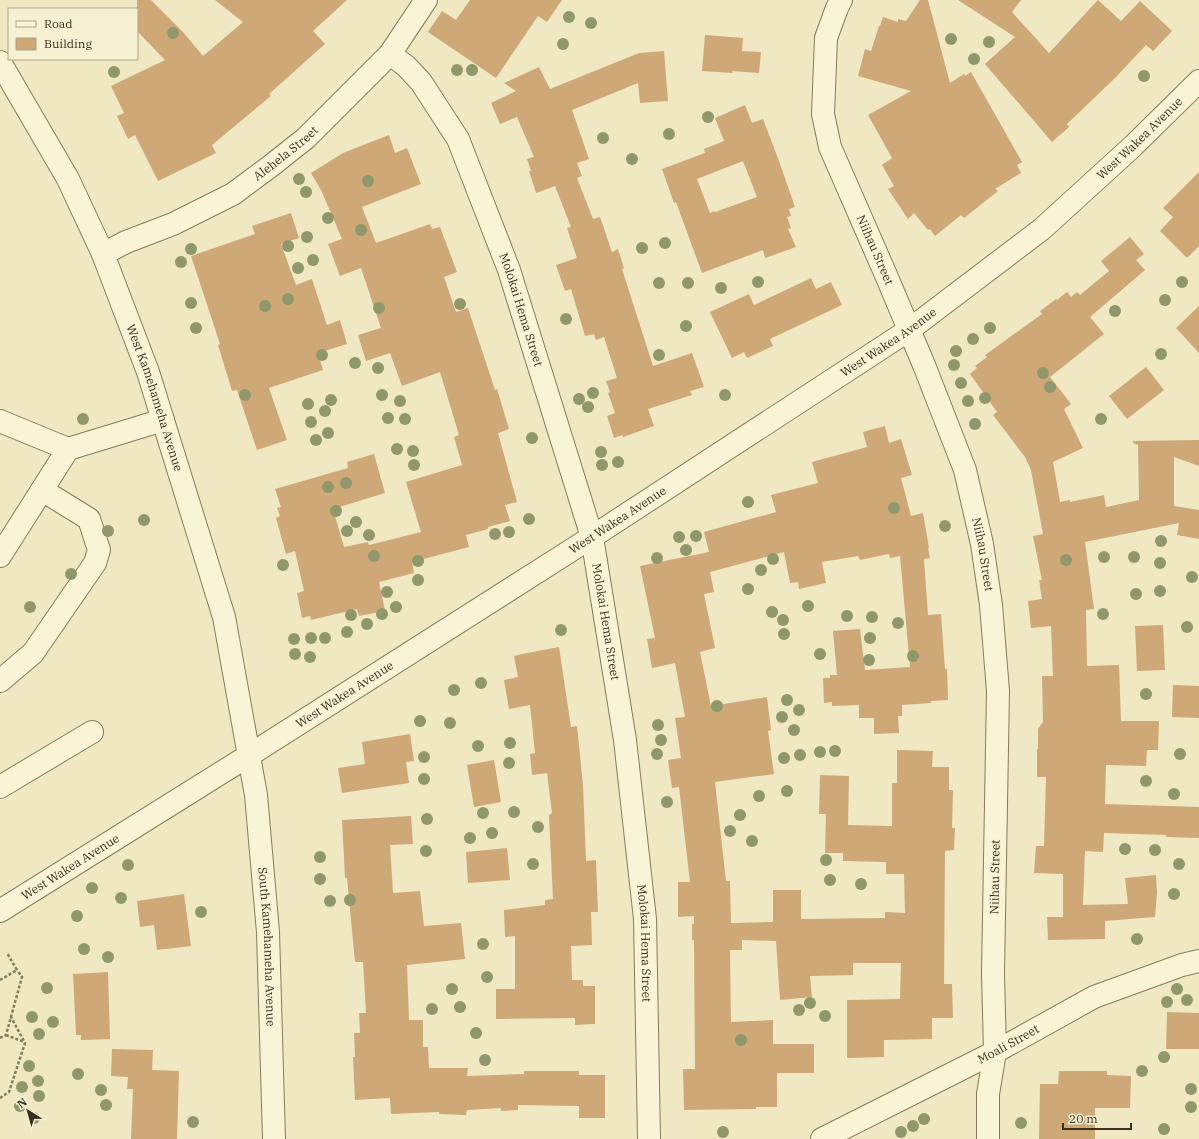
<svg xmlns="http://www.w3.org/2000/svg" width="1199" height="1139" font-family="'IBM Plex Serif',serif">
<style>
.building{fill:#cea877;fill-rule:evenodd}
.lines{fill:none;stroke-linecap:round;stroke-linejoin:round}
.minor-casing{stroke:#897a59;stroke-width:24}
.path{stroke:#897a59;stroke-width:2.5;stroke-dasharray:3 2;stroke-linecap:butt}
.minor{stroke:#faf4d6;stroke-width:22}
.tree{fill:#90986b}
.labels{text-anchor:middle;stroke-width:3;stroke-linejoin:round;paint-order:stroke}
.street-label{font-size:12px;fill:#392f1d;stroke:#f6f1d2}
</style>
<rect width="100%" height="100%" fill="#efe8c2"/>
<path class="building" d="M137,0h14l32,32 20,24 40,-34 -28,-22h132l-34,31 12,13 -56,50 2,2 -59,49 4,8 -58,28 -23,-46 -7,4 -11,-23 7,-3 -13,-27 54,-26 -28,-29z
M470,0h92l-15,22 -9,-6 -42,62 -68,-46 14,-21 14,9z
M920,0h8l22,83 14,-9 1,2 6,-4 51,90 -5,3 4,8 -26,16 3,2 -34,27 -3,-3 -26,21 -5,-7 -2,1 -14,-17 -6,6 -20,-30 6,-3 -12,-21 10,-7 -24,-43 43,-24 -53,-15 7,-27 6,2 8,-25h1l3,-9 15,5v-3l8,2z
M958,0h63l-9,12 37,41 49,-53 23,21 19,-20 32,30 -19,20 -7,-6 -31,33 -48,46 2,3 -17,15 -67,-78 30,-27z
M705,35l38,3 -1,13 19,1 -2,21 -27,-2 1,2 -31,-2z
M664,51l4,50 -28,2 -2,-20 -66,27 17,49 -12,4 5,13 -5,2 16,41 7,-2 12,35 6,-3 6,19 -2,1 31,97 39,-13 12,34 -14,4 2,4 -44,14 6,17 -31,11 -1,-2 -8,3 -7,-22 8,-3 -7,-20 2,-1 -4,-11 11,-3 -13,-41 -8,3 -2,-6 -9,2 -14,-47 -6,2 -9,-26 21,-7 -10,-30 4,-1 -16,-41 -19,7 -7,-22h2l-4,-12 7,-2 -17,-40 -17,7 -9,-21 25,-12 -12,-8 35,-16 11,22 89,-36z
M745,105l7,18 11,-4 16,42 16,46 -6,2 2,7 -4,1 4,11 -3,1 8,18 -31,11 -2,-8 -61,23 -26,-71 -2,1 -12,-34 43,-16 -1,-4 20,-8 -9,-23zM743,161l14,36 -42,15 -1,-1 -4,2 -13,-34z
M389,135l6,18 12,-5 14,36 -59,23 14,36 54,-19 2,5 8,-2 17,45 -13,5 12,35 12,-4 27,82 2,-1 12,40 -11,4 19,69 -12,3 5,16 -22,6v2l-22,6 3,12 -57,15 2,11 -35,9 6,29 -26,5 -2,-7 -46,11 -1,-4 -8,2 -5,-25 7,-2 -9,-40 -9,3 -10,-36 4,-2 -3,-8 4,-1 -6,-18 73,-21 -1,-6 27,-8 11,39 -52,16 11,38 24,-5 1,3 52,-13 -15,-50 56,-17 -8,-28 5,-2 -19,-63 -38,14 -12,-33 -24,8 -8,-26 23,-7 -20,-60 -21,8 -12,-32 14,-5 -21,-49 -10,-17 32,-20z
M1199,172v74l-12,12 -27,-27 13,-14 -10,-9z
M291,213l8,25 -18,6 15,41 16,-6 15,46 13,-5 7,24 -29,9 5,17 -54,18 18,52 -30,10 -20,-60 -5,1 -14,-46 2,-1 -29,-88 64,-22 -3,-8z
M1130,237l14,17 -8,6 9,10 -55,47 14,17 -54,43 21,27 -7,5 19,39 -30,14 7,40 10,-2v2l34,-7 2,12 33,-7 -1,-55 -5,-2v-2l66,-1v26l-25,-9v49l25,4v29l-22,-4 2,-12 -94,19 9,67 -8,1 1,56 32,-1 2,56h38l-1,29h-11l-1,16 -40,-1 -1,39 94,3v31l-33,-1v-2l-62,-2 -1,19 -18,-1 -2,54 45,-1 -3,-26 31,-3 1,18 -2,24 -50,4v18l-57,1 -1,-23h16v-43l-29,-1 2,-27h8l2,-69h-9v-28h1v-20l5,-7 -1,-46h11l-2,-50 -20,2 -3,-27 14,-2 -3,-19h3l-9,-44 10,-2 -12,-64 -6,-13 -32,-42 4,-3 -27,-38 7,-6 -2,-2 12,-9 -2,-2 57,-41 -2,-3 16,-12 1,1 10,-8 4,5 6,-5 3,3 29,-24 -8,-10z
M811,278l5,11 15,-7 11,23 -72,34 3,7 -26,12 -3,-6 -12,6 -22,-46 39,-18 5,11z
M1199,306v47l-23,-25z
M1146,367l18,23 -37,29 -18,-23z
M885,426l4,17 12,-4 11,36 -11,3 10,38 12,-3 6,35h-1l2,10 -6,1 4,56 13,-1 4,55h2l1,31 -17,1v2l-29,2v11h-4l1,17 -25,1v-16h-15v-13l-27,1v-4l-8,1 -1,-25h7v-3h7l-4,-44 27,-2 5,41 45,-3 -10,-111 -10,2 -1,-4 -29,6 -2,-4 -36,6 4,21 -27,6 -1,-7 -8,1 -6,-31 -74,20 4,20 -10,2 11,54 -15,4 11,54 56,-9 4,33 -3,1 6,43 -59,8 11,99h4l1,42 42,-1v-32h28v29l84,-1v-6l20,1 -1,-39h-18v-12l-43,-1v-8h-18l1,-39h-7l1,-39 29,1 -1,49 44,1v-43h5v-33l36,1 -1,16h17v23h4l-1,38h3l-1,22 -9,1 -1,133h8l1,34h-21v21l-48,1v17l-37,1v-58l53,-1 1,-36h-48v12l-43,1 2,21 -32,3 -4,-59 -34,-1v10h-12l1,72 42,-2v24h41v29h-37v34h-21v2l-72,1 -1,-41h12l-1,-129h-2v-16h2v-8l-16,1v-35h12l-11,-95 -7,1 -4,-28 13,-2 -6,-40 10,-1 -10,-54 -23,5 -5,-29 8,-1 -15,-72 69,-14 -5,-20 72,-20 -5,-17 47,-12 -6,-21 55,-15 -4,-15z
M1163,625l2,45 -28,1 -2,-45z
M559,647l12,80 6,-1 6,59 3,76 10,-1 2,52h-7l1,33 -21,1 1,34h11v6h12v38l-20,1v-7l-79,1v-30h19v-53l-10,1 -1,-27 41,-5v-5l8,-1 -4,-84 3,-2 -5,-40 -15,2 -2,-21 5,-1 -5,-48 -21,4 -5,-29 14,-3 -4,-21 8,-2z
M1173,685l26,1v32l-27,-1z
M410,734l4,27 -8,1 3,21 -67,10 -4,-25 27,-4 -3,-22z
M494,760l7,42 -27,5 -7,-42z
M411,816l2,28 -23,1 3,48 27,-2 4,35 37,-3 4,36 -58,6 2,55h14v27h5l1,21h39l-1,8 57,-2v-3h55v4h26v43h-26v-12l-61,-1v5l-17,1v-3l-34,2 -1,5 -27,-1v-2l-48,2 -1,-16 -35,2 -2,-43h2l-1,-24h6l-1,-20h7l-3,-51h-8l-8,-84h-2l-3,-58z
M507,848l3,32 -42,3 -2,-31z
M184,894l7,52 -34,4 -3,-25 -14,2 -3,-26z
M108,972l2,67 -29,1v-5h-5l-3,-61z
M1167,1012l32,1v36h-33z
M112,1049l41,1 -1,20 27,1 -2,68h-46l2,-50h-6l1,-12 -17,-1z
M1059,1071h48v4l24,1 -1,32h-35v31h-56l1,-55h18z"/>
<g class="lines">
<g class="minor-casing">
<g id="minor">
<path id="s1" d="M841,0l-4,8 -11,30 -3,76 7,33 56,128 38,90 41,105 17,74 9,61 7,86 -5,282 2,79 -7,42v45"/>
<path id="s2" d="M390,54l16,12 15,16 37,57 51,131 83,267 33,203 20,179 4,220"/>
<path id="s3" d="M0,62l68,117 35,75 45,118 76,245 32,178 12,137 6,207"/>
<path id="s4" d="M103,254l23,-12 47,-18 60,-30 39,-29 34,-27 84,-84 36,-54"/>
<path d="M0,421l68,28"/>
<path d="M0,556l68,-107 95,-29"/>
<path d="M0,681l33,-28 62,-90 4,-13 -10,-31 -47,-29"/>
<path d="M0,787l92,-55"/>
<path id="s5" d="M0,911l248,-155 344,-219 317,-207 133,-101 91,-83 66,-65"/>
<path id="s6" d="M822,1139l173,-87 99,-55 88,-32 17,-4"/>
</g>
</g>
<path class="path" d="M0,980l17,-10 -10,-17
M6,1035l18,7
M0,1038l6,-3 16,-58 -5,-7
M0,1098l9,-6 16,-49 -14,-26"/>
<use href="#minor" class="minor"/>
</g>
<g class="tree">
<circle cx="569" cy="17" r="6"/>
<circle cx="591" cy="23" r="6"/>
<circle cx="173" cy="33" r="6"/>
<circle cx="951" cy="39" r="6"/>
<circle cx="989" cy="42" r="6"/>
<circle cx="563" cy="44" r="6"/>
<circle cx="974" cy="59" r="6"/>
<circle cx="457" cy="70" r="6"/>
<circle cx="472" cy="70" r="6"/>
<circle cx="114" cy="72" r="6"/>
<circle cx="1144" cy="76" r="6"/>
<circle cx="708" cy="117" r="6"/>
<circle cx="669" cy="134" r="6"/>
<circle cx="603" cy="138" r="6"/>
<circle cx="632" cy="159" r="6"/>
<circle cx="299" cy="179" r="6"/>
<circle cx="368" cy="181" r="6"/>
<circle cx="306" cy="192" r="6"/>
<circle cx="328" cy="218" r="6"/>
<circle cx="361" cy="230" r="6"/>
<circle cx="307" cy="237" r="6"/>
<circle cx="665" cy="243" r="6"/>
<circle cx="288" cy="246" r="6"/>
<circle cx="642" cy="248" r="6"/>
<circle cx="191" cy="249" r="6"/>
<circle cx="313" cy="260" r="6"/>
<circle cx="181" cy="262" r="6"/>
<circle cx="298" cy="268" r="6"/>
<circle cx="758" cy="282" r="6"/>
<circle cx="1182" cy="282" r="6"/>
<circle cx="659" cy="283" r="6"/>
<circle cx="688" cy="283" r="6"/>
<circle cx="721" cy="288" r="6"/>
<circle cx="288" cy="299" r="6"/>
<circle cx="1165" cy="300" r="6"/>
<circle cx="191" cy="303" r="6"/>
<circle cx="460" cy="304" r="6"/>
<circle cx="265" cy="306" r="6"/>
<circle cx="379" cy="308" r="6"/>
<circle cx="1115" cy="311" r="6"/>
<circle cx="566" cy="319" r="6"/>
<circle cx="686" cy="326" r="6"/>
<circle cx="196" cy="328" r="6"/>
<circle cx="990" cy="328" r="6"/>
<circle cx="973" cy="339" r="6"/>
<circle cx="956" cy="351" r="6"/>
<circle cx="1161" cy="354" r="6"/>
<circle cx="322" cy="355" r="6"/>
<circle cx="659" cy="355" r="6"/>
<circle cx="355" cy="363" r="6"/>
<circle cx="954" cy="365" r="6"/>
<circle cx="378" cy="368" r="6"/>
<circle cx="1043" cy="373" r="6"/>
<circle cx="961" cy="383" r="6"/>
<circle cx="1050" cy="387" r="6"/>
<circle cx="593" cy="393" r="6"/>
<circle cx="245" cy="395" r="6"/>
<circle cx="382" cy="395" r="6"/>
<circle cx="725" cy="395" r="6"/>
<circle cx="985" cy="398" r="6"/>
<circle cx="579" cy="399" r="6"/>
<circle cx="331" cy="400" r="6"/>
<circle cx="400" cy="401" r="6"/>
<circle cx="968" cy="401" r="6"/>
<circle cx="308" cy="404" r="6"/>
<circle cx="588" cy="407" r="6"/>
<circle cx="325" cy="411" r="6"/>
<circle cx="388" cy="418" r="6"/>
<circle cx="83" cy="419" r="6"/>
<circle cx="405" cy="419" r="6"/>
<circle cx="1101" cy="419" r="6"/>
<circle cx="311" cy="422" r="6"/>
<circle cx="975" cy="424" r="6"/>
<circle cx="328" cy="433" r="6"/>
<circle cx="532" cy="438" r="6"/>
<circle cx="316" cy="440" r="6"/>
<circle cx="397" cy="449" r="6"/>
<circle cx="413" cy="451" r="6"/>
<circle cx="601" cy="452" r="6"/>
<circle cx="618" cy="462" r="6"/>
<circle cx="414" cy="465" r="6"/>
<circle cx="602" cy="465" r="6"/>
<circle cx="346" cy="483" r="6"/>
<circle cx="328" cy="487" r="6"/>
<circle cx="748" cy="502" r="6"/>
<circle cx="894" cy="508" r="6"/>
<circle cx="336" cy="511" r="6"/>
<circle cx="529" cy="519" r="6"/>
<circle cx="144" cy="520" r="6"/>
<circle cx="356" cy="522" r="6"/>
<circle cx="945" cy="526" r="6"/>
<circle cx="108" cy="531" r="6"/>
<circle cx="347" cy="531" r="6"/>
<circle cx="509" cy="532" r="6"/>
<circle cx="495" cy="534" r="6"/>
<circle cx="369" cy="535" r="6"/>
<circle cx="696" cy="536" r="6"/>
<circle cx="679" cy="537" r="6"/>
<circle cx="1161" cy="541" r="6"/>
<circle cx="686" cy="550" r="6"/>
<circle cx="374" cy="556" r="6"/>
<circle cx="1104" cy="557" r="6"/>
<circle cx="1134" cy="557" r="6"/>
<circle cx="657" cy="558" r="6"/>
<circle cx="773" cy="559" r="6"/>
<circle cx="1066" cy="560" r="6"/>
<circle cx="418" cy="561" r="6"/>
<circle cx="1160" cy="563" r="6"/>
<circle cx="283" cy="565" r="6"/>
<circle cx="761" cy="570" r="6"/>
<circle cx="71" cy="574" r="6"/>
<circle cx="1192" cy="577" r="6"/>
<circle cx="418" cy="580" r="6"/>
<circle cx="748" cy="589" r="6"/>
<circle cx="1160" cy="591" r="6"/>
<circle cx="387" cy="592" r="6"/>
<circle cx="1136" cy="594" r="6"/>
<circle cx="808" cy="606" r="6"/>
<circle cx="30" cy="607" r="6"/>
<circle cx="396" cy="607" r="6"/>
<circle cx="772" cy="612" r="6"/>
<circle cx="382" cy="614" r="6"/>
<circle cx="1103" cy="614" r="6"/>
<circle cx="351" cy="615" r="6"/>
<circle cx="847" cy="616" r="6"/>
<circle cx="872" cy="617" r="6"/>
<circle cx="783" cy="620" r="6"/>
<circle cx="898" cy="623" r="6"/>
<circle cx="367" cy="624" r="6"/>
<circle cx="1187" cy="627" r="6"/>
<circle cx="561" cy="630" r="6"/>
<circle cx="347" cy="632" r="6"/>
<circle cx="784" cy="634" r="6"/>
<circle cx="311" cy="638" r="6"/>
<circle cx="325" cy="638" r="6"/>
<circle cx="870" cy="638" r="6"/>
<circle cx="294" cy="639" r="6"/>
<circle cx="295" cy="654" r="6"/>
<circle cx="820" cy="654" r="6"/>
<circle cx="913" cy="656" r="6"/>
<circle cx="310" cy="657" r="6"/>
<circle cx="869" cy="660" r="6"/>
<circle cx="481" cy="683" r="6"/>
<circle cx="454" cy="690" r="6"/>
<circle cx="1146" cy="694" r="6"/>
<circle cx="787" cy="700" r="6"/>
<circle cx="717" cy="706" r="6"/>
<circle cx="799" cy="710" r="6"/>
<circle cx="782" cy="717" r="6"/>
<circle cx="420" cy="721" r="6"/>
<circle cx="450" cy="723" r="6"/>
<circle cx="658" cy="725" r="6"/>
<circle cx="794" cy="730" r="6"/>
<circle cx="661" cy="740" r="6"/>
<circle cx="510" cy="743" r="6"/>
<circle cx="478" cy="746" r="6"/>
<circle cx="835" cy="751" r="6"/>
<circle cx="820" cy="752" r="6"/>
<circle cx="657" cy="754" r="6"/>
<circle cx="1180" cy="754" r="6"/>
<circle cx="800" cy="755" r="6"/>
<circle cx="424" cy="757" r="6"/>
<circle cx="784" cy="758" r="6"/>
<circle cx="509" cy="763" r="6"/>
<circle cx="424" cy="779" r="6"/>
<circle cx="1146" cy="781" r="6"/>
<circle cx="787" cy="791" r="6"/>
<circle cx="1174" cy="794" r="6"/>
<circle cx="759" cy="796" r="6"/>
<circle cx="667" cy="802" r="6"/>
<circle cx="514" cy="812" r="6"/>
<circle cx="483" cy="813" r="6"/>
<circle cx="740" cy="815" r="6"/>
<circle cx="427" cy="819" r="6"/>
<circle cx="538" cy="827" r="6"/>
<circle cx="730" cy="831" r="6"/>
<circle cx="492" cy="833" r="6"/>
<circle cx="470" cy="838" r="6"/>
<circle cx="752" cy="841" r="6"/>
<circle cx="1125" cy="849" r="6"/>
<circle cx="1155" cy="850" r="6"/>
<circle cx="426" cy="851" r="6"/>
<circle cx="320" cy="857" r="6"/>
<circle cx="826" cy="860" r="6"/>
<circle cx="533" cy="864" r="6"/>
<circle cx="1179" cy="864" r="6"/>
<circle cx="128" cy="865" r="6"/>
<circle cx="320" cy="879" r="6"/>
<circle cx="830" cy="880" r="6"/>
<circle cx="861" cy="884" r="6"/>
<circle cx="92" cy="888" r="6"/>
<circle cx="1174" cy="894" r="6"/>
<circle cx="121" cy="898" r="6"/>
<circle cx="350" cy="900" r="6"/>
<circle cx="330" cy="901" r="6"/>
<circle cx="201" cy="912" r="6"/>
<circle cx="77" cy="916" r="6"/>
<circle cx="1137" cy="939" r="6"/>
<circle cx="483" cy="944" r="6"/>
<circle cx="84" cy="949" r="6"/>
<circle cx="108" cy="957" r="6"/>
<circle cx="487" cy="977" r="6"/>
<circle cx="47" cy="988" r="6"/>
<circle cx="452" cy="989" r="6"/>
<circle cx="1177" cy="989" r="6"/>
<circle cx="1187" cy="1000" r="6"/>
<circle cx="1167" cy="1002" r="6"/>
<circle cx="810" cy="1003" r="6"/>
<circle cx="460" cy="1007" r="6"/>
<circle cx="432" cy="1009" r="6"/>
<circle cx="799" cy="1010" r="6"/>
<circle cx="825" cy="1016" r="6"/>
<circle cx="32" cy="1017" r="6"/>
<circle cx="53" cy="1022" r="6"/>
<circle cx="476" cy="1033" r="6"/>
<circle cx="39" cy="1034" r="6"/>
<circle cx="741" cy="1040" r="6"/>
<circle cx="1164" cy="1057" r="6"/>
<circle cx="485" cy="1060" r="6"/>
<circle cx="29" cy="1066" r="6"/>
<circle cx="1142" cy="1071" r="6"/>
<circle cx="78" cy="1074" r="6"/>
<circle cx="38" cy="1081" r="6"/>
<circle cx="22" cy="1087" r="6"/>
<circle cx="1191" cy="1089" r="6"/>
<circle cx="101" cy="1090" r="6"/>
<circle cx="39" cy="1096" r="6"/>
<circle cx="106" cy="1105" r="6"/>
<circle cx="20" cy="1106" r="6"/>
<circle cx="1191" cy="1107" r="6"/>
<circle cx="34" cy="1118" r="6"/>
<circle cx="924" cy="1119" r="6"/>
<circle cx="193" cy="1122" r="6"/>
<circle cx="1021" cy="1123" r="6"/>
<circle cx="913" cy="1126" r="6"/>
<circle cx="1164" cy="1129" r="6"/>
<circle cx="723" cy="1132" r="6"/>
<circle cx="901" cy="1132" r="6"/>
</g>
<g class="labels">
<g class="street-label">
<text dy="4" stroke="none"><textPath href="#s5" startOffset="1379">West Wakea Avenue</textPath></text>
<text dy="4" stroke="none"><textPath href="#s4" startOffset="210">Alehela Street</textPath></text>
<text dy="4" stroke="none"><textPath href="#s1" startOffset="263">Niihau Street</textPath></text>
<text dy="4" stroke="none"><textPath href="#s2" startOffset="292">Molokai Hema Street</textPath></text>
<text dy="4" stroke="none"><textPath href="#s5" startOffset="1055">West Wakea Avenue</textPath></text>
<text dy="4" stroke="none"><textPath href="#s3" startOffset="371">West Kamehameha Avenue</textPath></text>
<text dy="4" stroke="none"><textPath href="#s5" startOffset="731">West Wakea Avenue</textPath></text>
<text dy="4" stroke="none"><textPath href="#s1" startOffset="587">Niihau Street</textPath></text>
<text dy="4" stroke="none"><textPath href="#s2" startOffset="616">Molokai Hema Street</textPath></text>
<text dy="4" stroke="none"><textPath href="#s5" startOffset="407">West Wakea Avenue</textPath></text>
<text dy="4" stroke="none"><textPath href="#s5" startOffset="83">West Wakea Avenue</textPath></text>
<text transform="translate(995 877) rotate(-89)" y="4">Niihau Street</text>
<text dy="4" stroke="none"><textPath href="#s2" startOffset="940">Molokai Hema Street</textPath></text>
<text dy="4" stroke="none"><textPath href="#s3" startOffset="934">South Kamehameha Avenue</textPath></text>
<text dy="4" stroke="none"><textPath href="#s6" startOffset="209">Moali Street</textPath></text>
</g>
</g>
<rect x="8" y="8" width="130" height="52" fill="#f6f1d2" stroke="#aaa38a"/>
<rect x="16" y="21" width="20" height="6" fill="#faf4d6" stroke="#aaa38a"/>
<text x="44" y="28" font-size="12" fill="#392f1d">Road</text>
<rect x="16" y="38" width="20" height="12" fill="#cea877" stroke="#aaa38a"/>
<text x="44" y="48" font-size="12" fill="#392f1d">Building</text>
<g transform="translate(28 1111) rotate(323)" stroke="#f6f1d2" stroke-width="3" paint-order="stroke">
<path d="M0-3L7 15L0 10L-7 15Z" fill="#392f1d"/>
<text y="-6" font-size="11" font-weight="bold" text-anchor="middle" fill="#392f1d">N</text>
</g>
<path d="M1063 1123v6h68v-6" fill="none" stroke="#392f1d" stroke-width="2"/>
<text x="1069" y="1123" font-size="12" fill="#392f1d" stroke="#f6f1d2" stroke-width="3" paint-order="stroke">20 m</text>
</svg>
